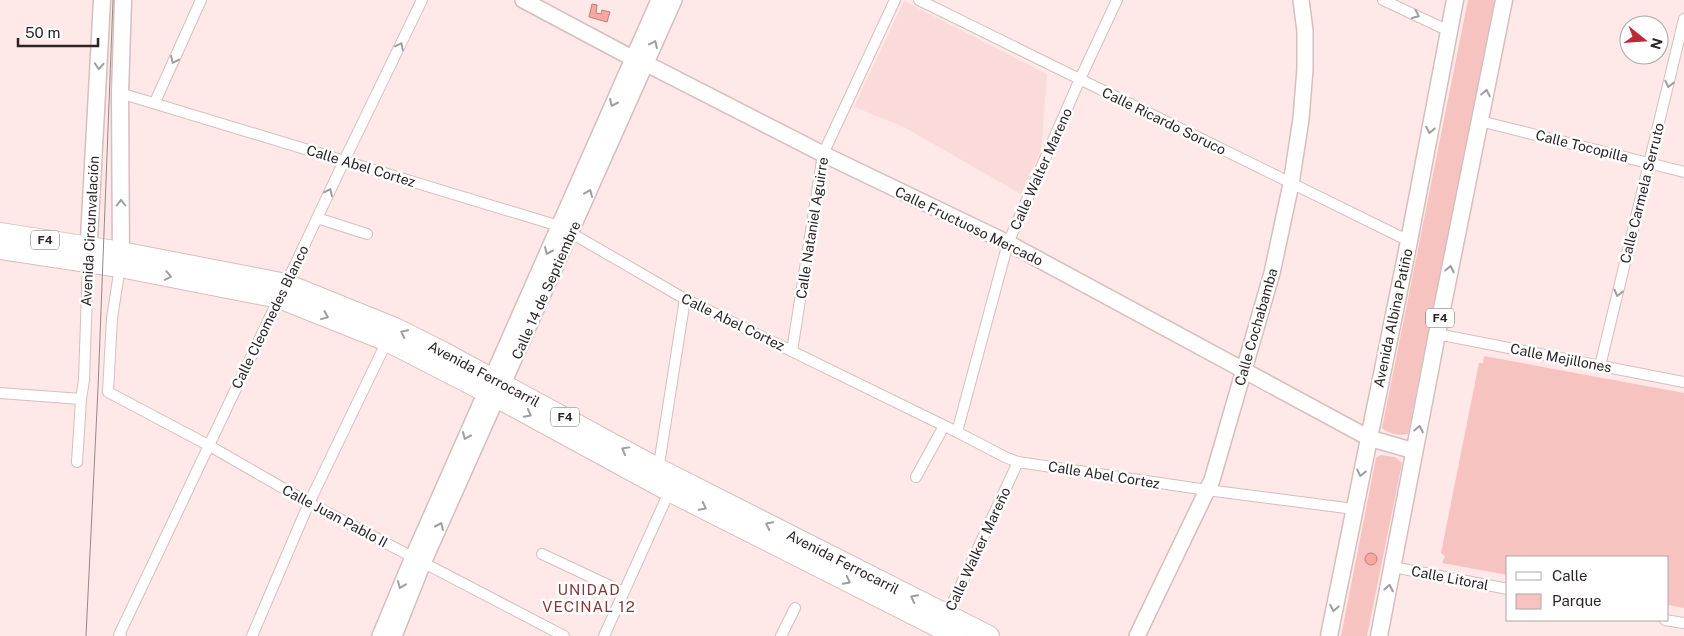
<svg xmlns="http://www.w3.org/2000/svg" width="1684" height="636" font-family="'Public Sans',sans-serif">
<style>
.built{fill:#fadbd9}
.green{fill:#f6c3c0}
.water{fill:#f9a7a3;stroke:#bc807d}
.lines{fill:none;stroke-linecap:round;stroke-linejoin:round}
.street-casing{stroke:#d5bfbe;stroke-width:12}
.secondary-casing{stroke:#d5bfbe;stroke-width:18}
.primary-casing{stroke:#d5bfbe;stroke-width:19}
.highway-casing{stroke:#d5bfbe;stroke-width:22}
.street{stroke:#fff;stroke-width:10}
.secondary{stroke:#fff;stroke-width:15}
.primary{stroke:#fff;stroke-width:16}
.highway{stroke:#fff;stroke-width:20}
.tram{stroke:#978887;stroke-width:1}
.oneway{stroke:#a09d9d}
.labels{text-anchor:middle;stroke-width:5;stroke-linejoin:round;paint-order:stroke}
.shield{fill:#fff;stroke:#6c6666;stroke-width:1}
.shield-label{font-size:12px;font-weight:bold;fill:#2d2525}
.street-label{font-size:14px;fill:#2d2525;stroke:#fff}
.neighbourhood-label{font-size:15px;letter-spacing:1px;fill:#803838;stroke:#fff}
</style>
<rect width="100%" height="100%" fill="#ffe8e7"/>
<path class="built" d="M904,1l143,73 -6,77 -20,43 -117,-67 -50,-20z"/>
<path class="green" d="M1468,0h27l-87,434c-9,2 -19,0 -26,-6z
M1484,356l200,37v215l-16,-3v-48h-160v18l-66,-12 3,-7 -4,-3 38,-190h4z
M1381,455l14,2 7,6 -35,173h-26l35,-178z"/>
<path class="water" d="M592,4l5,1 -1,8 5,1 1,-4 8,2 -3,10 -18,-5z
M1365 559a6 6 0 1 1 12 0a6 6 0 1 1-12 0Z"/>
<g class="lines">
<g class="street-casing">
<path id="street" d="M919,0l490,241
M1383,0l66,31
M120,93l439,133 126,73 272,133 48,25 13,5 189,28 147,19
M155,102l46,-102
M1480,121l204,51
M317,218l50,16
M120,267l-8,51 -4,74 100,53 101,58 255,133
M286,284l58,-123 78,-161
M1437,334l247,48
M792,351l31,-197 72,-154
M1600,366l84,-347
M0,393l81,6
M957,432l51,-189 72,-164 37,-79
M77,462l4,-63 3,-19 4,-118
M658,471l27,-172
M916,477l28,-51
M542,554l81,38
M1393,567l115,22
M946,617l72,-155
M1665,620l19,3
M121,636l-2,-1 160,-337
M252,636l57,-133 78,-162
M604,636l66,-146
M781,636l14,-28"/>
</g>
<g class="secondary-casing">
<path id="secondary" d="M523,0l109,58 13,5 178,91 185,89 361,195 45,13
M380,636l33,-79 246,-557
M394,636l29,-73 251,-563
M1137,636l75,-156 60,-207 19,-89 10,-65 4,-50v-38l-4,-31"/>
</g>
<g class="primary-casing">
<path id="primary" d="M88,257l14,-257
M121,263l-1,-170 3,-93
M1329,636l80,-395 46,-241
M1379,636l58,-302 67,-334"/>
</g>
<g class="highway-casing">
<path id="highway" d="M0,233l121,19 165,32 109,44 48,24 216,117 330,167
M0,249l120,18 159,31 108,43 111,57 171,93 287,145"/>
</g>
<use href="#street" class="street"/>
<use href="#secondary" class="secondary"/>
<use href="#primary" class="primary"/>
<use href="#highway" class="highway"/>
<path class="tram" d="M86,636l12,-248 15,-388"/>
</g>
<defs><path id="oneway-chevron" d="M-2-3.5L2.5 0L-2 3.5" fill="none" stroke-width="1.6" stroke-linecap="round" stroke-linejoin="round" transform="scale(1.25)"/></defs>
<g class="oneway">
<use href="#oneway-chevron" transform="translate(1416 15) rotate(25)"/>
<use href="#oneway-chevron" transform="translate(654 44) rotate(-65)"/>
<use href="#oneway-chevron" transform="translate(400 46) rotate(-64)"/>
<use href="#oneway-chevron" transform="translate(174 60) rotate(115)"/>
<use href="#oneway-chevron" transform="translate(99 66) rotate(93)"/>
<use href="#oneway-chevron" transform="translate(1669 84) rotate(103)"/>
<use href="#oneway-chevron" transform="translate(1486 93) rotate(-79)"/>
<use href="#oneway-chevron" transform="translate(613 103) rotate(114)"/>
<use href="#oneway-chevron" transform="translate(1430 130) rotate(101)"/>
<use href="#oneway-chevron" transform="translate(329 192) rotate(-65)"/>
<use href="#oneway-chevron" transform="translate(589 193) rotate(-67)"/>
<use href="#oneway-chevron" transform="translate(121 203) rotate(-90)"/>
<use href="#oneway-chevron" transform="translate(548 251) rotate(114)"/>
<use href="#oneway-chevron" transform="translate(1450 269) rotate(-79)"/>
<use href="#oneway-chevron" transform="translate(168 276) rotate(11)"/>
<use href="#oneway-chevron" transform="translate(1618 293) rotate(104)"/>
<use href="#oneway-chevron" transform="translate(325 316) rotate(22)"/>
<use href="#oneway-chevron" transform="translate(404 333) rotate(-154)"/>
<use href="#oneway-chevron" transform="translate(528 414) rotate(28)"/>
<use href="#oneway-chevron" transform="translate(1419 429) rotate(-79)"/>
<use href="#oneway-chevron" transform="translate(466 436) rotate(114)"/>
<use href="#oneway-chevron" transform="translate(625 450) rotate(-151)"/>
<use href="#oneway-chevron" transform="translate(1361 473) rotate(102)"/>
<use href="#oneway-chevron" transform="translate(703 507) rotate(27)"/>
<use href="#oneway-chevron" transform="translate(769 525) rotate(-153)"/>
<use href="#oneway-chevron" transform="translate(440 526) rotate(-66)"/>
<use href="#oneway-chevron" transform="translate(847 581) rotate(27)"/>
<use href="#oneway-chevron" transform="translate(401 585) rotate(112)"/>
<use href="#oneway-chevron" transform="translate(1389 588) rotate(-79)"/>
<use href="#oneway-chevron" transform="translate(914 598) rotate(-153)"/>
<use href="#oneway-chevron" transform="translate(1334 608) rotate(101)"/>
</g>
<g class="labels">
<g class="shield">
<rect x="31" y="230.5" width="28" height="19" rx="4"/>
<rect x="1426" y="308.5" width="28" height="19" rx="4"/>
<rect x="551" y="407.5" width="28" height="19" rx="4"/>
</g>
<g class="shield-label">
<text x="45" y="244">F4</text>
<text x="1440" y="322">F4</text>
<text x="565" y="421">F4</text>
</g>
<g class="street-label">
<text transform="translate(1164 121) rotate(26)" y="5">Calle Ricardo Soruco</text>
<text transform="translate(1582 146) rotate(14)" y="5">Calle Tocopilla</text>
<text transform="translate(361 166) rotate(17)" y="5">Calle Abel Cortez</text>
<text transform="translate(1041 169) rotate(-66)" y="5">Calle Walter Mareno</text>
<text transform="translate(1642 193) rotate(-76)" y="5">Calle Carmela Serruto</text>
<text transform="translate(969 226) rotate(26)" y="5">Calle Fructuoso Mercado</text>
<text transform="translate(812 228) rotate(-81)" y="5">Calle Nataniel Aguirre</text>
<text transform="translate(90 231) rotate(-87)" y="5">Avenida Circunvalación</text>
<text transform="translate(546 290) rotate(-66)" y="5">Calle 14 de Septiembre</text>
<text transform="translate(270 317) rotate(-64)" y="5">Calle Cleomedes Blanco</text>
<text transform="translate(1393 318) rotate(-78)" y="5">Avenida Albina Patiño</text>
<text transform="translate(733 322) rotate(26)" y="5">Calle Abel Cortez</text>
<text transform="translate(1256 327) rotate(-74)" y="5">Calle Cochabamba</text>
<text transform="translate(1561 358) rotate(11)" y="5">Calle Mejillones</text>
<text transform="translate(484 374) rotate(28)" y="5">Avenida Ferrocarril</text>
<text transform="translate(1104 475) rotate(9)" y="5">Calle Abel Cortez</text>
<text transform="translate(335 516) rotate(28)" y="5">Calle Juan Pablo II</text>
<text transform="translate(978 549) rotate(-65)" y="5">Calle Walker Mareño</text>
<text transform="translate(843 562) rotate(27)" y="5">Avenida Ferrocarril</text>
<text transform="translate(1450 578) rotate(11)" y="5">Calle Litoral</text>
</g>
<g class="neighbourhood-label">
<text x="589" y="595">UNIDAD<tspan x="589" dy="17">VECINAL 12</tspan></text>
</g>
</g>
<rect x="1506" y="556" width="162" height="65" fill="#ffffff" stroke="#aba8a8"/>
<rect x="1516" y="572" width="25" height="8" fill="#ffffff" stroke="#aba8a8"/>
<text x="1552" y="581" font-size="15" fill="#2d2525">Calle</text>
<rect x="1516" y="594" width="25" height="15" fill="#f6c3c0" stroke="#aba8a8"/>
<text x="1552" y="606" font-size="15" fill="#2d2525">Parque</text>
<g transform="translate(1644 40) rotate(107)"><circle r="24" fill="#ffffff" stroke="#aba8a8"/>
<path d="M0-4L9 19L0 12L-9 19Z" fill="#bb2b36"/>
<text y="-8" font-size="14" font-weight="bold" text-anchor="middle" fill="#2d2525">N</text>
</g>
<path d="M18 38v8h80v-8" fill="none" stroke="#2d2525" stroke-width="2.5"/>
<text x="25" y="38" font-size="15" fill="#2d2525" stroke="#ffffff" stroke-width="4" paint-order="stroke">50 m</text>
</svg>
